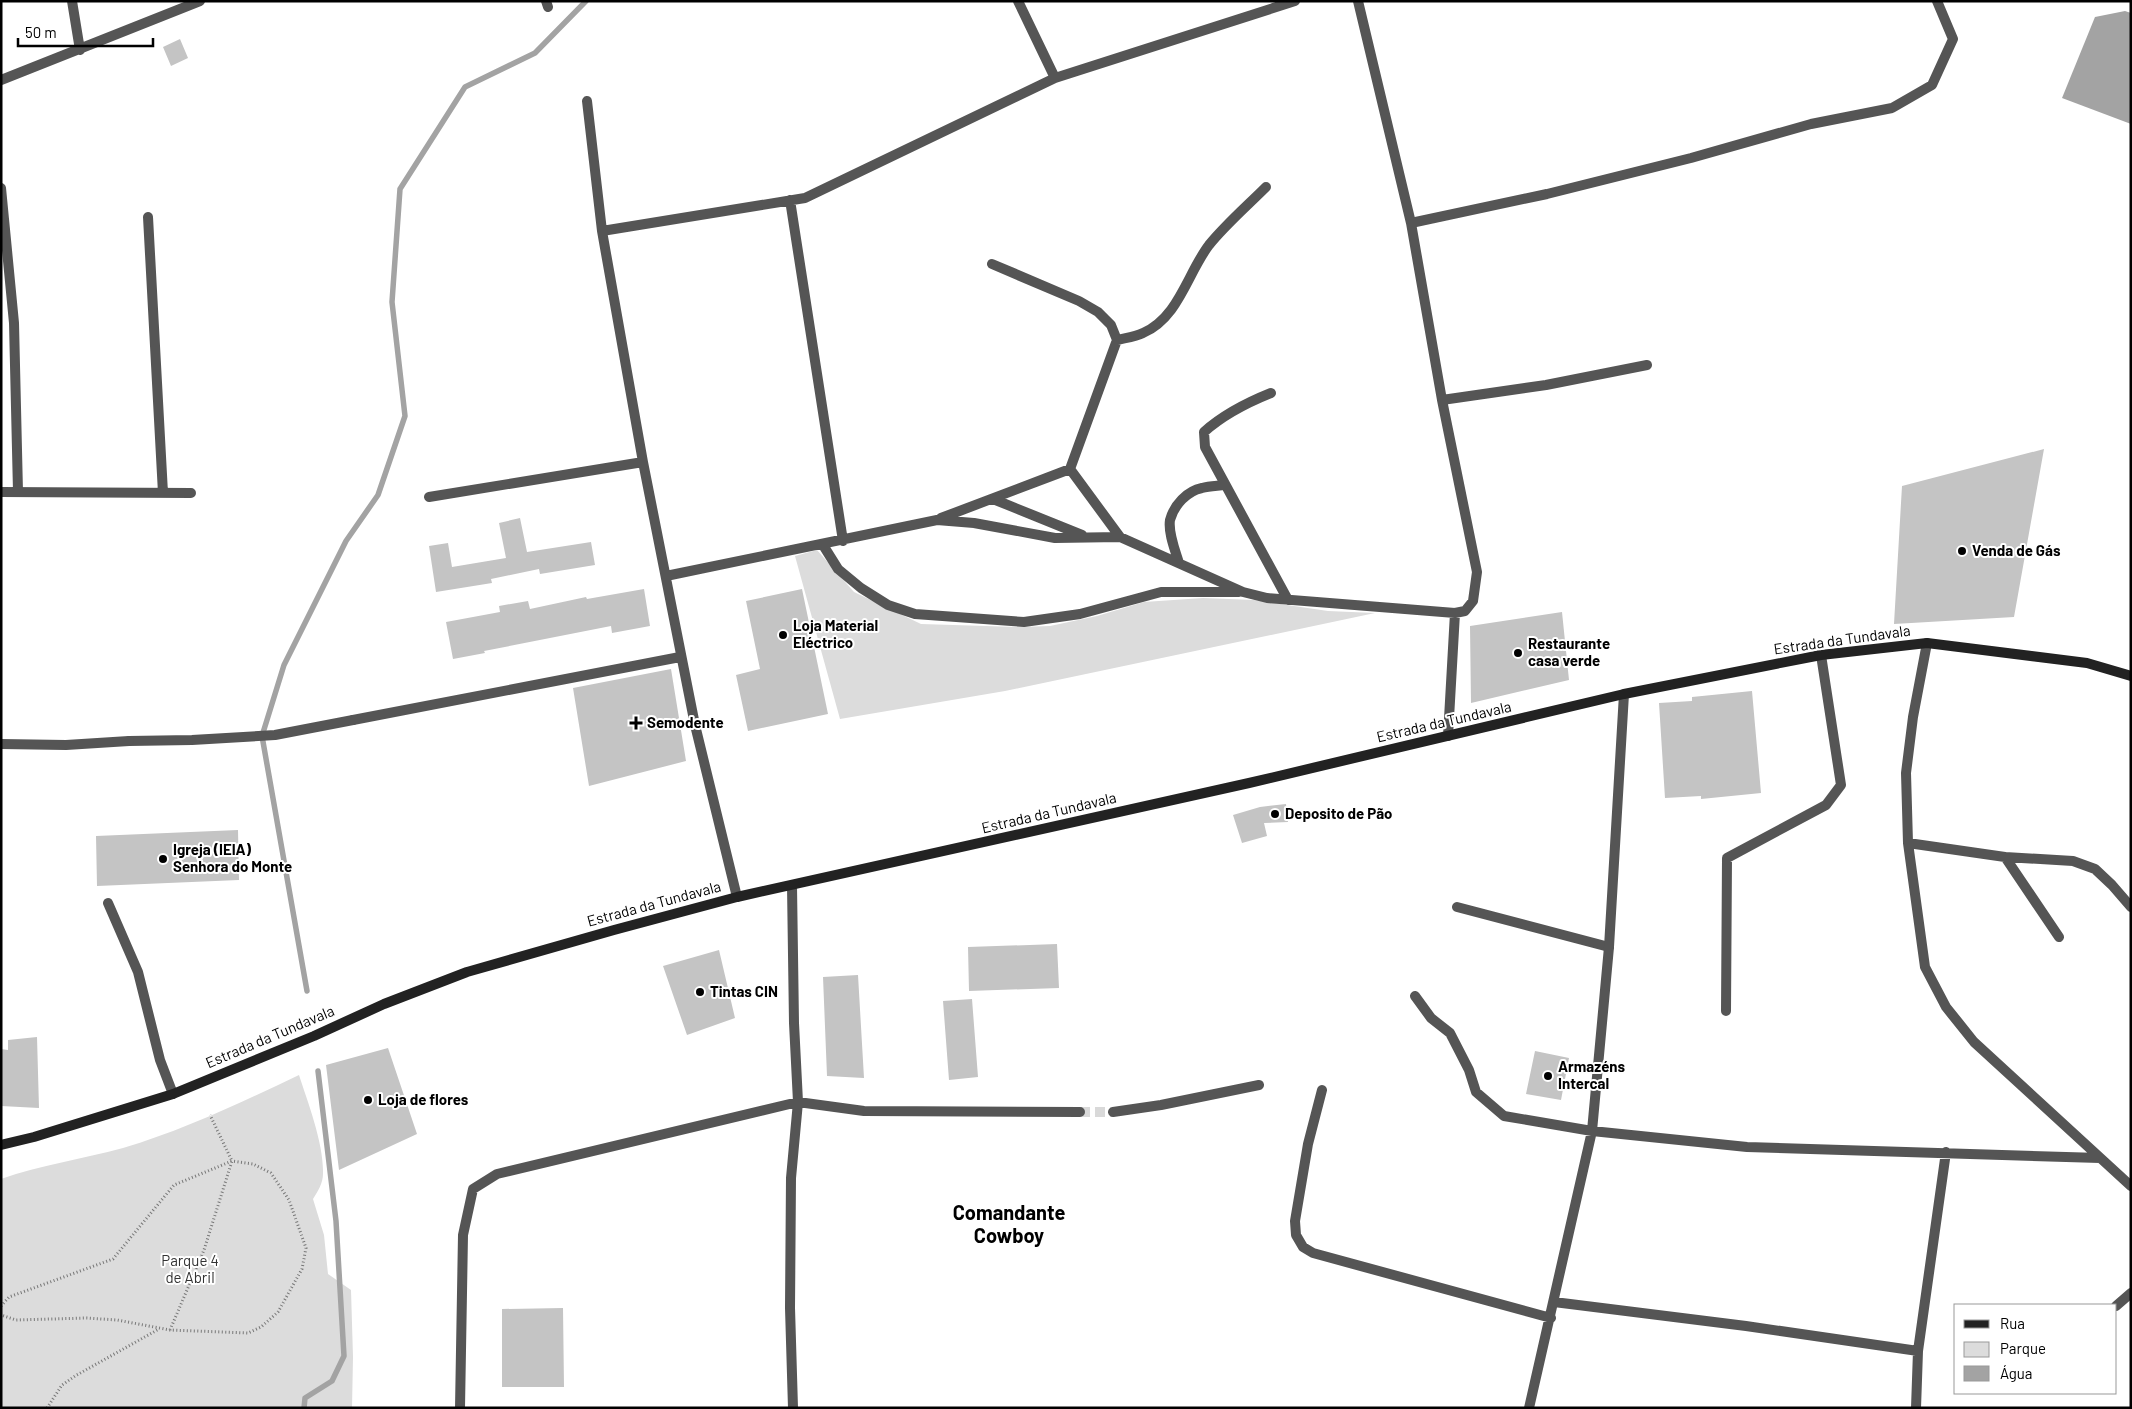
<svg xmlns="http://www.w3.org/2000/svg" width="2132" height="1409" font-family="Barlow,sans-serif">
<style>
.green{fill:#dcdcdc}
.water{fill:#a3a3a3}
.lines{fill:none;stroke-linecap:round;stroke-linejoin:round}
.stream{stroke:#a3a3a3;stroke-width:5.5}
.building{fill:#c4c4c4}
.street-tunnel{stroke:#d9d9d9;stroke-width:10;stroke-dasharray:10 5;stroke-linecap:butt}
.path{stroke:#777;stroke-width:3;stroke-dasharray:1 2.5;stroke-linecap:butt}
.lane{stroke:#555;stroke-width:10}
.street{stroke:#555;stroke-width:10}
.secondary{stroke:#222;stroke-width:10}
.poi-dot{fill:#000;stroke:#fff;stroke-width:2}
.labels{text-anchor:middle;stroke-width:4;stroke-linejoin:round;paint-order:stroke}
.poi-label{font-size:15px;font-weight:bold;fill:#000;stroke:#fff;text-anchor:start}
.street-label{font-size:15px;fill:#000;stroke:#fff}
.park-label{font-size:15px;fill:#333;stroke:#fff}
.district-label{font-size:20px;font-weight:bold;fill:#000;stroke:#fff}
</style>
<rect width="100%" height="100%" fill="#fff"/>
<path class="green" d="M817,550l37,42 67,32 99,3 30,-1 47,-10 47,-14 59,-4 51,2 74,11 47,2 -370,78 -165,28 -45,-163z
M299,1075c9,28 25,69 24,99 0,9 -5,17 -10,25l11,36 4,39 23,16 2,67 -1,51h-351v-229c40,-14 81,-20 122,-31 61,-18 119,-46 176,-73z"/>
<path class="water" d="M2125,11l6,2v111l-69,-26 33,-81z"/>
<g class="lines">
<path class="stream" d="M307,991l-45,-255 22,-71 62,-124 32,-46 27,-79 -13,-114 8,-113 65,-102 70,-34 51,-52
M304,1408l1,-10 27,-17 12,-25 -8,-135 -18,-150"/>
</g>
<path class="building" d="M180,39l8,19 -17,8 -8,-19z
M2044,449l-30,168 -120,7 8,-138z
M520,518l7,34 64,-10 4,23 -55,9 -1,-5 -48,10 1,4 -56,9 -7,-46 19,-3 4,24 54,-9 -7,-35z
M644,589l6,37 -38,7 -1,-7 -127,25 1,2 -32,6 -7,-37 54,-10 -1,-6 29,-5 2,8 56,-12 1,2z
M802,589l26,125 -80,17 -12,-56 24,-6 -14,-68z
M1562,612l7,68 -98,23 -1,-77z
M671,669l15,92 -97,25 -16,-98z
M1752,691l9,102 -60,6v-3l-36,2 -6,-95 33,-2v-4z
M1286,804l2,18 -24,1 3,13 -25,7 -9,-28 27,-8z
M238,830l1,50 -142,6 -1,-50z
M1057,944l2,44 -90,3 -1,-44z
M719,950l16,68 -48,17 -24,-69z
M858,975l6,103 -37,-2 -4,-99z
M972,999l6,78 -29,3 -6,-79z
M37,1037l2,71 -38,-2v-57l7,1v-10z
M388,1048l29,86 -78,36 -13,-105z
M1535,1051l34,7 -8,42 -35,-6z
M563,1308l1,79h-62v-78z"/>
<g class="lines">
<path class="street-tunnel" d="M1080,1112h33"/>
<path class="path" d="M1,1306l8,-9 104,-38 61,-74 58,-24 21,3 18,9 18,27 17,48 -4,21 -24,43 -17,15 -13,6 -78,-3 -53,-10 -30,-2 -71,2 -15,-5
M170,1330l34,-80 28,-89 -22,-46
M47,1408l15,-23 13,-9 84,-47"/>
<path class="lane" d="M546,1l2,6
M129,741l63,-1 83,-5 78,-15
M108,903l30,69 22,88 13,34
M1457,907l152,40
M1113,1112l48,-7 98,-20"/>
<path class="street" d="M72,1l8,49
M1018,1l37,77
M1,80l199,-79
M587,101l15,130 41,231 52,263 42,172
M1,188l13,135 4,169
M790,200l53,341
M148,217l15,276
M1411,223l136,-29 144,-36 120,-34 81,-16 40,-23 21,-46 -16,-38
M602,231l203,-33 250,-120 240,-77
M1117,340c8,-2 18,-3 26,-7 36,-16 44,-59 66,-88 17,-21 38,-39 57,-58
M1271,393c-25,10 -47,21 -67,39l1,15 83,153
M1442,400l104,-15 101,-20
M1070,469l50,68
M1,492l190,1
M429,497l214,-35
M993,499l89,36
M941,518l129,-49 47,-129 -6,-15 -13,-13 -19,-11 -87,-37
M823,545l15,24 23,19 27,17 27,9 109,8 56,-8 81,-22h78
M1179,563c-4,-13 -11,-30 -9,-43 4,-15 17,-29 32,-32 7,-2 15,-2 23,-3
M666,576l271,-56 37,3 81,15 65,-1 123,55 24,6 188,15 10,-2 8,-10 4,-29 -35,-172 -31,-177 -53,-222
M1927,643l-14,74 -7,56 2,70 17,124 21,40 28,35 157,144
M353,720l327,-63
M1448,736l7,-123
M1,744l65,1 63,-4
M1908,843l97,14 68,4 22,8 17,16 19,22
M2005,857l54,80
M792,886l2,137 4,79 -7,76 -1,130 3,100
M1415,996l16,22 19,15 19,37 7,22 28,24 88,15 155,16 353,11
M1726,1011l1,-153 99,-53 15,-20 -20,-130
M1322,1090l-14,54 -13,77 1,14 7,12 10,6 238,65
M1554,1302l192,24 172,25
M2116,1306l15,-13
M460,1408l3,-173 10,-46 24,-15 301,-72 66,9 216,1
M1529,1408l63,-277 17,-184 15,-253
M1916,1408l2,-57 28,-199"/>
<path class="secondary" d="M1,1145l33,-8 139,-43 141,-58 70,-32 83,-32 147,-42 123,-33 512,-114 375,-89 197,-39 106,-12 160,20 44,13"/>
</g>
<g class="poi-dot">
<circle cx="1962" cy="551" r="5"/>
<circle cx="783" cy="635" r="5"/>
<circle cx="1518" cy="653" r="5"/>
<path d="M633.5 715.5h5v5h5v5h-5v5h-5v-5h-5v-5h5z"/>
<circle cx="1275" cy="814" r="5"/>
<circle cx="163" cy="859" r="5"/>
<circle cx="700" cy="992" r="5"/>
<circle cx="1548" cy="1076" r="5"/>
<circle cx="368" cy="1100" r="5"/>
</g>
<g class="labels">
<g class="poi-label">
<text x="1972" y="556">Venda de Gás</text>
<text x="793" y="631">Loja Material<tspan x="793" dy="17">Eléctrico</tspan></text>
<text x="1528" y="649">Restaurante<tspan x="1528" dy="17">casa verde</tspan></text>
<text x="647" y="728">Semodente</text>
<text x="1285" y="819">Deposito de Pão</text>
<text x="173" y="855">Igreja (IEIA)<tspan x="173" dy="17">Senhora do Monte</tspan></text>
<text x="710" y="997">Tintas CIN</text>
<text x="1558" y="1072">Armazéns<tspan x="1558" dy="17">Intercal</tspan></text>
<text x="378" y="1105">Loja de flores</text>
</g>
<g class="street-label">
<text transform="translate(1842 640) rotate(-8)" y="5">Estrada da Tundavala</text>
<text transform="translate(1444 722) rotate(-13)" y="5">Estrada da Tundavala</text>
<text transform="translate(1049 813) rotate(-13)" y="5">Estrada da Tundavala</text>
<text transform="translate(654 904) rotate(-15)" y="5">Estrada da Tundavala</text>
<text transform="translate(270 1037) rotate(-23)" y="5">Estrada da Tundavala</text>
</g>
<g class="park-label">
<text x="190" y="1266">Parque 4<tspan x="190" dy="17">de Abril</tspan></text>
</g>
<g class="district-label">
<text x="1009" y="1220">Comandante<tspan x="1009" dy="23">Cowboy</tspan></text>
</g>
</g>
<rect width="2132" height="1409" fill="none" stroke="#000000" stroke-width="5"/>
<rect x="1954" y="1304" width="162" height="90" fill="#ffffff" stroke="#999999"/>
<rect x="1964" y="1320" width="25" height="8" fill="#222222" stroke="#999999"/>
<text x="2000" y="1329" font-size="15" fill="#000000">Rua</text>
<rect x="1964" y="1342" width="25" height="15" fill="#dcdcdc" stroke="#999999"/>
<text x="2000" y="1354" font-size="15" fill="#000000">Parque</text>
<rect x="1964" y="1366" width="25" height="15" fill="#a3a3a3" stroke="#999999"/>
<text x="2000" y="1379" font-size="15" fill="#000000">Água</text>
<path d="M18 38v8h135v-8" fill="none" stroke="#000000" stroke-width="2.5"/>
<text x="25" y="38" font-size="15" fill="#000000" stroke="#ffffff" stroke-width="4" paint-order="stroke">50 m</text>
</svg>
